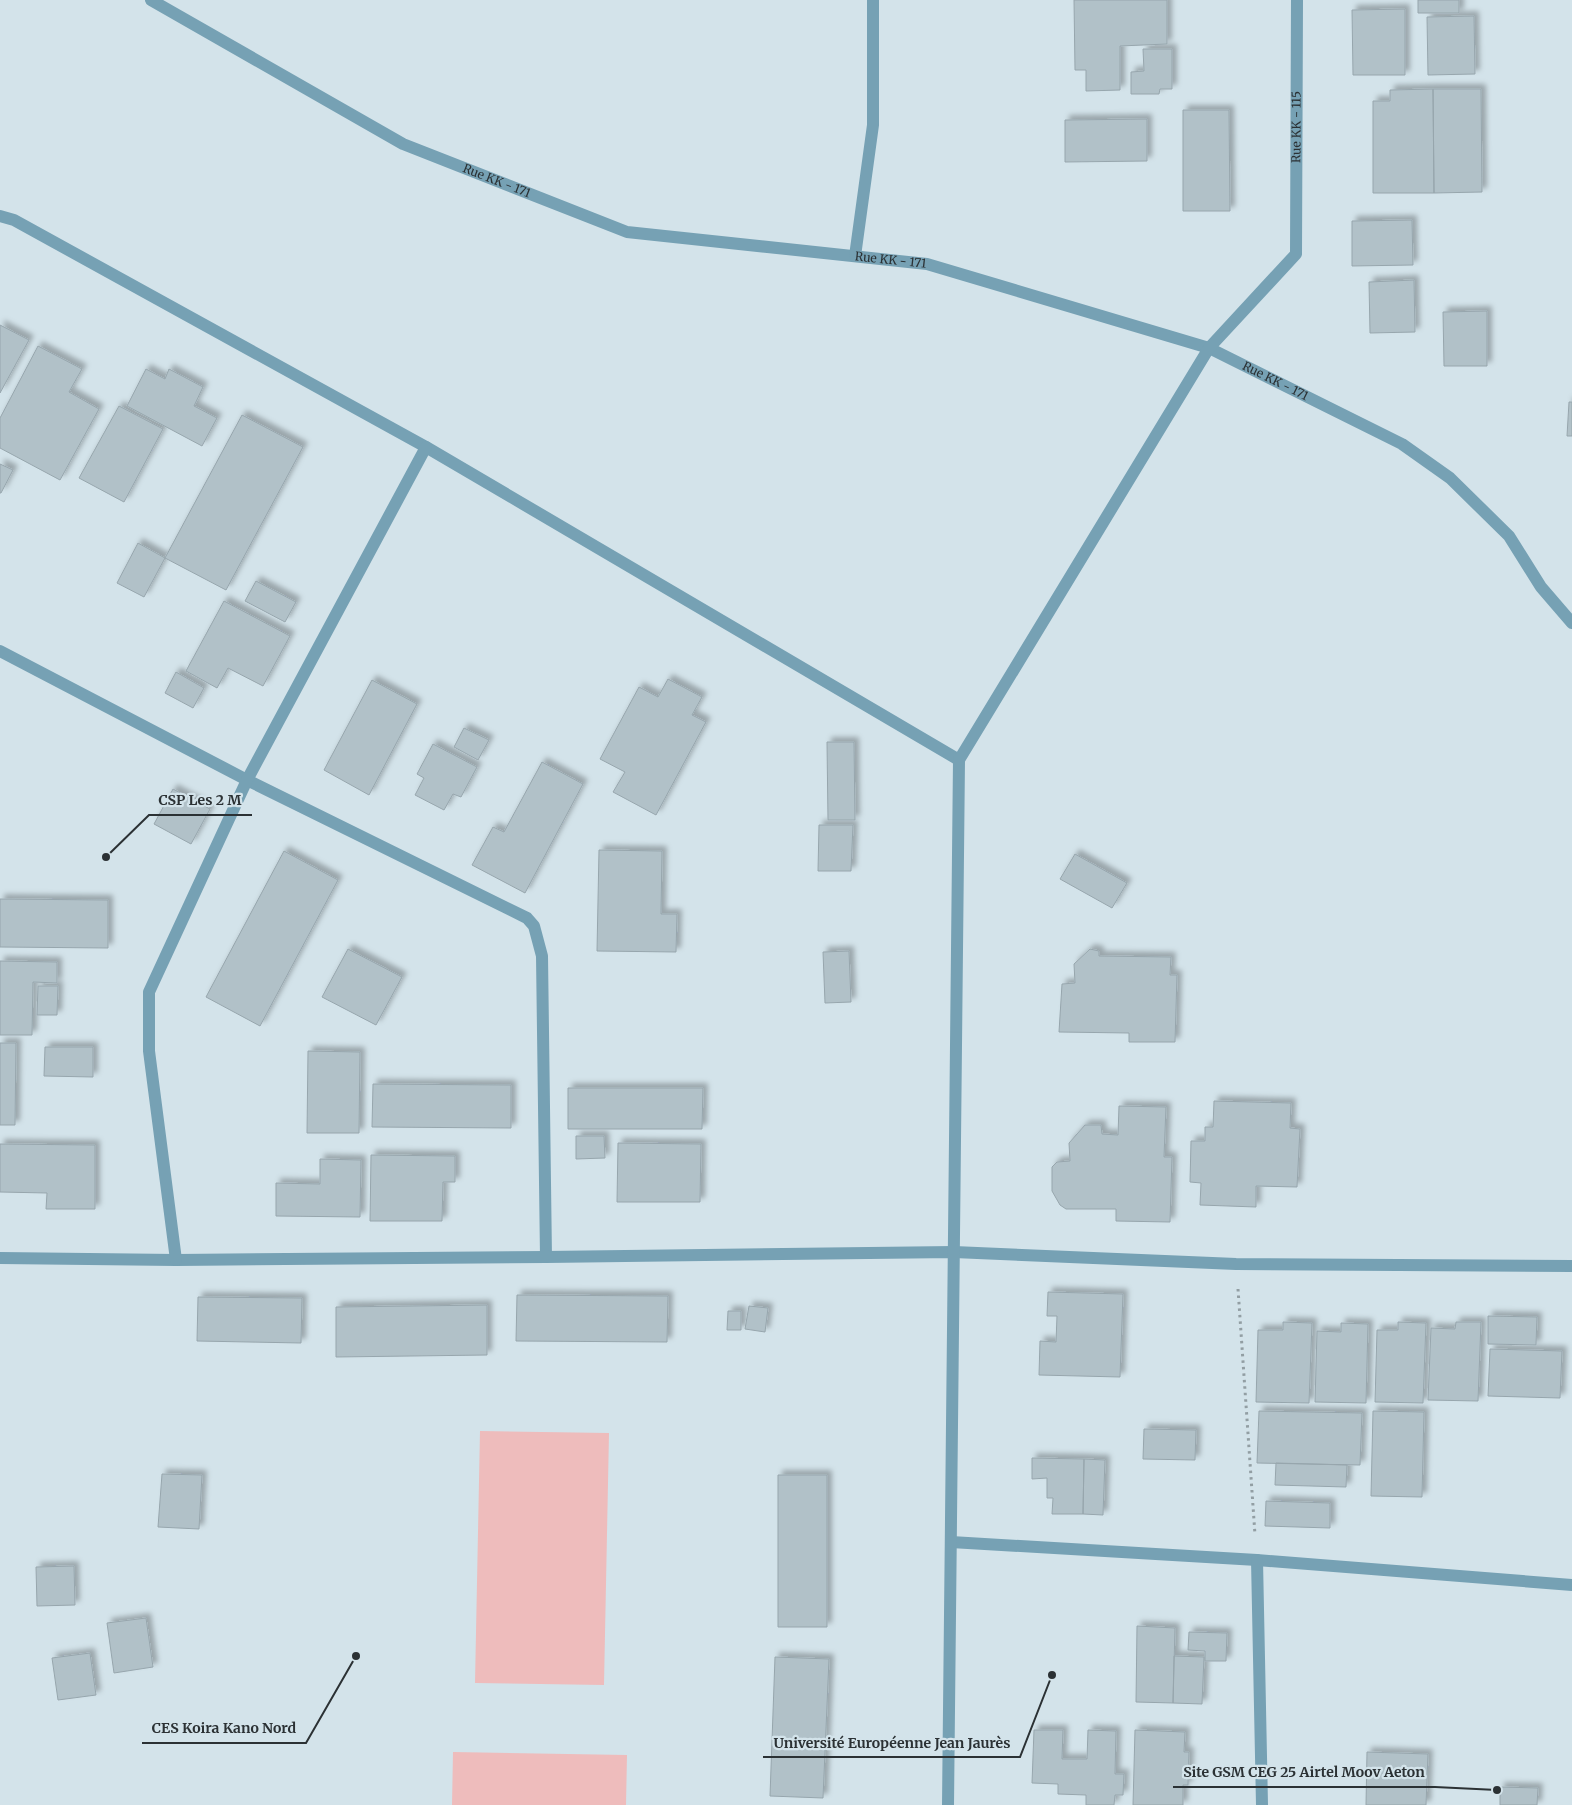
<svg xmlns="http://www.w3.org/2000/svg" width="1572" height="1805" font-family="Merriweather,serif">
<style>
.green{fill:#eebcbc}
.building{fill:#b1c1c8;stroke:#97a6ad;filter:url(#shadow)}
.lines{fill:none;stroke-linecap:round;stroke-linejoin:round}
.path{stroke:#929ea3;stroke-width:3;stroke-dasharray:2.5 4;stroke-linecap:butt}
.minor{stroke:#76a1b4;stroke-width:12}
.labels{text-anchor:middle;stroke-width:4.5;stroke-linejoin:round;paint-order:stroke}
.street-label{font-size:12px;fill:#2b3134;stroke:#d3e3ea}
.leader{fill:none;stroke:#2b3134;stroke-width:2}
.callout-dot{fill:#2b3134;stroke:#d3e3ea;stroke-width:2}
.callout-label{font-size:14px;text-anchor:middle;font-weight:bold;fill:#2b3134;stroke:#d3e3ea;stroke-width:4.5;stroke-linejoin:round;paint-order:stroke}
</style>
<defs>
<filter id="shadow"><feDropShadow dx="4.5" dy="-4.5" stdDeviation="2.5" flood-color="#0004"/></filter>
</defs>
<rect width="100%" height="100%" fill="#d3e3ea"/>
<path class="green" d="M480,1431l129,2 -5,252 -129,-2z
M453,1752l174,3 -1,50h-174z"/>
<path class="building" d="M1074,0h93v44l-47,2v44l-34,1v-21h-11z
M1418,0h41v13h-41z
M1405,9v66h-52l-1,-65z
M1474,16l1,58 -47,1 -1,-58z
M1143,49h29v40h-12l-1,5h-28v-22l13,-1z
M1433,89l1,104h-61v-92h17v-11z
M1433,89h48l1,103 -48,1z
M1183,110h46l1,101h-47z
M1147,119v42l-82,1v-42z
M1412,220l1,45 -61,1v-45z
M1414,280l1,52 -45,1 -1,-51z
M1487,311v55h-43l-1,-54z
M0,325l29,15 -29,53z
M38,346l44,23 -13,23 30,17 -39,71 -60,-32v-30z
M146,369l19,10 4,-10 34,18 -9,19 23,12 -15,28 -75,-40z
M1569,402h3v34h-5z
M119,406l44,23 -39,73 -45,-24z
M242,415l61,32 -77,143 -61,-32z
M0,464l13,6 -12,23h-1z
M138,543l27,15 -21,39 -27,-14z
M256,581l40,21 -11,20 -40,-21z
M224,601l66,35 -27,50 -35,-18 -11,20 -31,-17z
M176,672l28,16 -11,20 -28,-15z
M668,679l34,18 -10,18 14,7 -50,93 -43,-23 12,-20 -25,-13 39,-72 19,10z
M372,680l45,24 -48,91 -45,-25z
M464,728l25,12 -11,20 -24,-13z
M827,742h27l1,78h-27z
M433,744l44,23 -16,30 -8,-3 -9,16 -29,-15 9,-17 -7,-4z
M542,762l41,22 -58,109 -53,-28 21,-38 11,5z
M173,789l37,20 -19,35 -37,-20z
M819,825h34l-2,46h-33z
M599,850l63,1 -1,63h16l-1,38 -79,-1z
M284,851l54,29 -78,146 -54,-29z
M1075,854l52,29 -15,25 -52,-29z
M0,899l108,1v48l-108,-1z
M348,949l54,28 -26,48 -54,-28z
M1090,949l9,2v5l72,1 -1,18h7l-2,67h-46v-9l-70,-1 3,-48 13,-1 -1,-19z
M849,951l2,51 -26,1 -2,-51z
M0,961l57,1v21l-24,-1 -1,53h-32z
M38,986h20l-1,29h-20z
M0,1043h16l-1,82h-15z
M45,1047h48v30l-49,-1z
M308,1051l52,1 -1,81h-52z
M373,1084l138,1v43l-139,-1z
M568,1088h135l-1,41h-134z
M1214,1101l77,2 -1,25 10,1 -3,58 -41,-1v21l-56,-2 1,-22 -11,-1 1,-41h14v-14h8z
M1119,1106l47,1 -2,50h8l-2,65 -54,-1v-12h-50l-6,-4 -8,-14v-24l5,-5 13,-1 -1,-18 16,-18h16l1,9 16,1z
M576,1136h28l1,22 -29,1z
M618,1143l83,1 -1,58h-83z
M0,1144l95,1v64h-49l1,-16 -47,-1z
M371,1155l84,1v26h-12l-1,39h-72z
M320,1159l41,1 -1,57 -84,-1v-33l44,1z
M1048,1292l75,2 -3,83 -81,-2 1,-34 16,1 1,-26h-10z
M517,1295l151,1 -1,46 -151,-1z
M198,1297l104,1 -1,45 -104,-2z
M487,1305v50l-151,2v-50z
M749,1306l19,2 -3,24 -20,-3z
M728,1311h13v19h-14z
M1488,1316l49,1 -1,28 -48,-1z
M1283,1322l29,1 -3,80 -53,-1 2,-72h25z
M1398,1322l28,1 -3,80 -48,-1 2,-72h21z
M1456,1322h25l-3,79 -50,-1 3,-72 24,1z
M1341,1323l27,1 -2,79 -51,-1 2,-71 24,1z
M1490,1349l72,2 -2,47 -72,-2z
M1259,1411l103,2 -2,52 -103,-2z
M1373,1411l51,1 -2,85 -51,-1z
M1144,1429l52,1 -1,30 -52,-1z
M1032,1458l52,1 -1,55h-31l1,-16h-6v-20l-15,1z
M1084,1459l21,1 -2,55 -20,-1z
M1276,1463l71,2 -1,22 -71,-2z
M162,1474l40,1 -3,54 -41,-2z
M778,1475h49v152h-49z
M1266,1501l64,2v25l-65,-2z
M74,1566l1,39 -38,1 -1,-39z
M146,1618l7,49 -39,6 -7,-50z
M1137,1626l38,2 -2,75 -37,-1z
M1189,1632l38,1 -1,28h-21v-10l-17,-1z
M90,1653l6,42 -38,5 -6,-42z
M1174,1656l30,1 -2,47 -29,-1z
M775,1657l54,2 -6,139 -53,-2z
M1034,1730h29l-1,29h25l1,-29 28,1 -1,43h9l-1,21h-8l-1,10h-28v-10l-28,-1v-10l-26,-1z
M1135,1730l50,2 -1,20h5l-1,33h-5v20h-50z
M1367,1752l61,2 -2,51h-60z
M1500,1787l38,1 -1,17h-37z"/>
<g class="lines">
<path class="path" d="M1238,1289l17,246"/>
<g class="minor">
<path id="s1" d="M151,0l252,144 224,88 300,32 282,84 193,96 48,34 59,58 32,51 31,36"/>
<path d="M0,216l14,4 412,227 533,313"/>
<path d="M855,256l18,-131v-125"/>
<path d="M0,651l247,129 280,138 7,8 8,30 4,301"/>
<path d="M0,1258l176,2 370,-3 408,-5 282,12 336,2"/>
<path d="M176,1260l-27,-209v-59l98,-212 179,-333"/>
<path d="M951,1542l306,18 315,25"/>
<path d="M1257,1560l5,245"/>
<path id="s2" d="M948,1805l11,-1045 250,-412 87,-94 1,-254"/>
</g>
</g>
<g class="labels">
<g class="street-label">
<text dy="4" stroke="none"><textPath href="#s2" startOffset="1782">Rue KK - 115</textPath></text>
<text dy="4" stroke="none"><textPath href="#s1" startOffset="391">Rue KK - 171</textPath></text>
<text dy="4" stroke="none"><textPath href="#s1" startOffset="796">Rue KK - 171</textPath></text>
<text dy="4" stroke="none"><textPath href="#s1" startOffset="1201">Rue KK - 171</textPath></text>
</g>
</g>
<path class="leader" d="M106 857L149 815H252M356 1656L306 1743H142M1052 1675L1020 1757H763M1497 1790L1435 1787H1173"/>
<g class="callout-dot">
<circle cx="106" cy="857" r="5"/>
<circle cx="356" cy="1656" r="5"/>
<circle cx="1052" cy="1675" r="5"/>
<circle cx="1497" cy="1790" r="5"/>
</g>
<g class="callout-label">
<text x="200" y="805">CSP Les 2 M</text>
<text x="224" y="1733">CES Koira Kano Nord</text>
<text x="892" y="1748">Université Européenne Jean Jaurès</text>
<text x="1304" y="1777">Site GSM CEG 25 Airtel Moov Aeton</text>
</g>
</svg>
